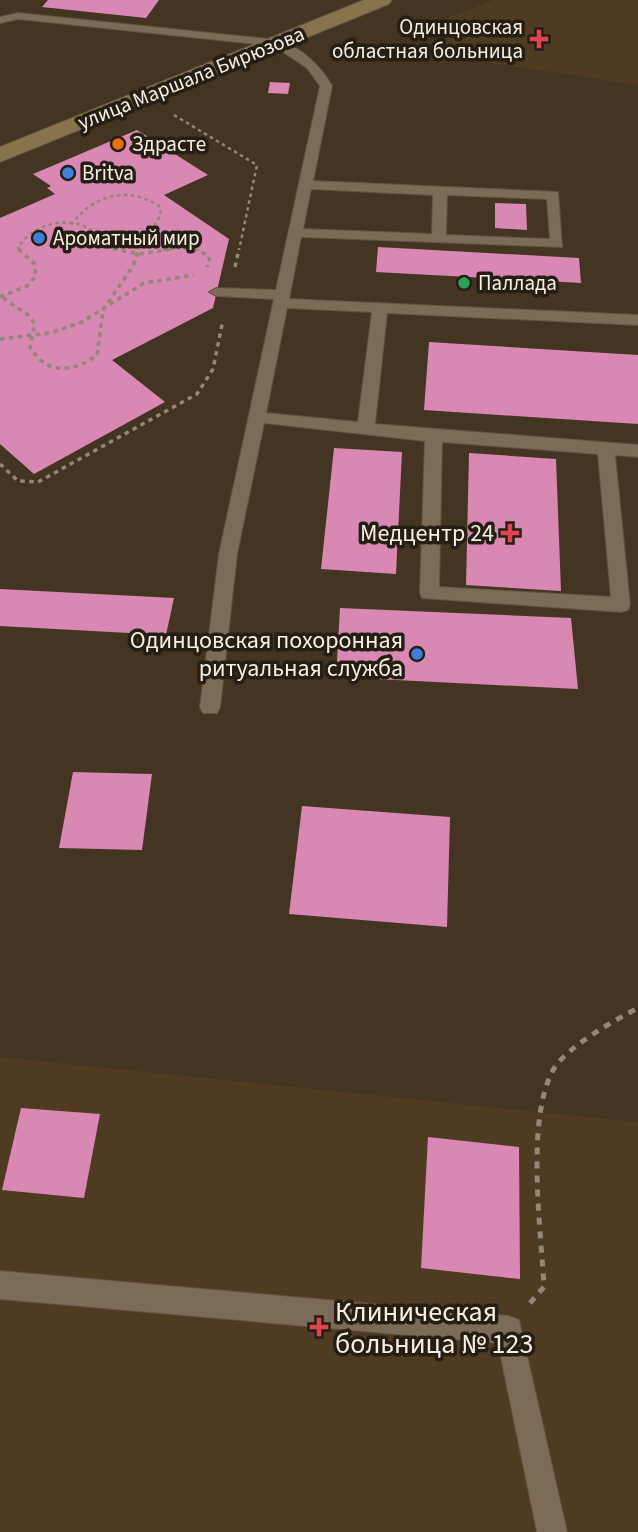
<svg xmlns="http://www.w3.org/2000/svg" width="638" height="1532" font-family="'Source Sans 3',sans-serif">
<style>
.built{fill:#4f3b22}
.building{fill:#d888b2}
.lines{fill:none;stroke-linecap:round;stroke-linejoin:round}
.lane-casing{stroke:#605342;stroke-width:2}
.secondary-casing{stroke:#605342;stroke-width:2}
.path-far2{stroke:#948778;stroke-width:2.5;stroke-dasharray:3.5 3.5;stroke-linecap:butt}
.path-far1{stroke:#948778;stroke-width:3.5;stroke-dasharray:4.5 4.5;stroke-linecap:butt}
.path{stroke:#948778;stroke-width:5;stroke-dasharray:7 7;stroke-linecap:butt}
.lane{fill:#7c6b57;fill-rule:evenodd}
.secondary{fill:#87744d;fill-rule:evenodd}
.health-dot{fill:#e0444e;stroke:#251e15;stroke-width:2.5}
.food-dot{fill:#e8710a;stroke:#251e15;stroke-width:2.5}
.shop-dot{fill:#3f7fe0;stroke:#251e15;stroke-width:2.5}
.leisure-dot{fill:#2e9e5b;stroke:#251e15;stroke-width:2.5}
.labels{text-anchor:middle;stroke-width:7;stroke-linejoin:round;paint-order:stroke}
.far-poi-label{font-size:21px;fill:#f8eee2;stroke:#251e15;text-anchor:start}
.far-street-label{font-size:21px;fill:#f8eee2;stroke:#251e15}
.poi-label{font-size:24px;fill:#f8eee2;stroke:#251e15;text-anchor:end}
.near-poi-label{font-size:28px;fill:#f8eee2;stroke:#251e15;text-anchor:start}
</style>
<rect width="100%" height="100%" fill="#443422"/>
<path class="built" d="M493,0h145v85l-194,-29 -6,-34z
M0,1057l638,65v410h-638z"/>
<path class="building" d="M48,0h111l-13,18 -104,-11z
M270,82l20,1 -2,11 -20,-1z
M137,130l71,45 -44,20 65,44 -16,69 -101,52 53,42 -131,72 -34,-30v-226l55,-24 -8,-6 4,-2 -18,-12z
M495,203l31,1 1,26 -32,-2z
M378,247l201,11 2,25 -205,-11z
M429,342l209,13v69l-214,-14z
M334,448l68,4 -6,122 -75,-5z
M469,453l87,6 5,132 -95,-6z
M0,589l174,9 -8,37 -166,-9z
M340,608l231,10 7,71 -242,-12z
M73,772l79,2 -10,76 -83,-2z
M302,806l148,11 -3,110 -158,-13z
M21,1108l79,6 -16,84 -82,-8z
M428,1137l91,10 1,132 -99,-11z"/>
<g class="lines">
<g class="lane-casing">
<path id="lane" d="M18,13l259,27c24,7 43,25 55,46l-19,95 245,11 4,55 -261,-10 -12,62 349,16v10l-251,-12 -12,111 263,21v12l-23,-2 15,150 -2,5 -7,2 -199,-14 -2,-5 5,-152 -161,-18 -27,131 -17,153 -3,6h-14l-3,-6 19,-153 55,-255 -58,-3 -7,-4 7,-4 60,2 44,-204 -13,-18 -33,-22 -256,-27 -18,4v-6zM311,189l122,6 -1,39 -129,-5zM447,195l100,4 3,40 -104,-4zM287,308l85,4 -14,110 -92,-9zM442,442l156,12 13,143 -172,-10z
M0,1271l509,45 10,4 48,212h-30l-39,-189 -498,-44z"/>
</g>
<g class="secondary-casing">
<path id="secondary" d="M364,0h28l-3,4 -389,158v-15z"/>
</g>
<path class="path-far2" d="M174,115l83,50 -18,85
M71,225c23,-30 55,-40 88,-19l2,9 -23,35
M20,250l-2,-2c12,-22 45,-32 68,-21 11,6 19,17 31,23
M163,250l16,-2 20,2"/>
<path class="path-far1" d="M113,249l26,5 33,-5
M193,249l15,6 2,7 -3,5
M235,267l4,-18
M0,297l27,-11 9,-10 -2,-13 -16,-14
M3,298l25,17 7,9 -5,23c16,28 43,26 67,8l6,-45 30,-44 6,-17
M0,339l50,-6 32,-11 62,-39 50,-8
M0,464l18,17 20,1 159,-88 16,-25 10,-49"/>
<path class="path" d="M530,1303l14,-16c-3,-58 -18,-163 8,-215 12,-24 63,-52 86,-64"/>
<use href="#lane" class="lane"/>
<use href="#secondary" class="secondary"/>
</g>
<g class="health-dot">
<path d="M535.5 28.5h7v7h7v7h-7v7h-7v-7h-7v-7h7z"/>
<path d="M506.5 522.5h7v7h7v7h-7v7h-7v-7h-7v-7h7z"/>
<path d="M315.5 1316.5h7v7h7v7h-7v7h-7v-7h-7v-7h7z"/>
</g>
<circle class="food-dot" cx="118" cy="144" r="7"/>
<g class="shop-dot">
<circle cx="68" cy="173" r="7"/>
<circle cx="39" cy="238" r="7"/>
<circle cx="417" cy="654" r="7"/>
</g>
<circle class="leisure-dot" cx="464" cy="283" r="7"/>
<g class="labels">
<g class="far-poi-label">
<text x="523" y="34" text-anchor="end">Одинцовская<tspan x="523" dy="24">областная больница</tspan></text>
<text x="132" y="151">Здрасте</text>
<text x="82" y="180">Britva</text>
<text x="53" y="245">Ароматный мир</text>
<text x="478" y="290">Паллада</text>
</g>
<g class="far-street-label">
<text transform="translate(191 78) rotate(-22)" y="7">улица Маршала Бирюзова</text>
</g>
<g class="poi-label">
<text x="494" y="541">Медцентр 24</text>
<text x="403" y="648">Одинцовская похоронная<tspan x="403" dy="28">ритуальная служба</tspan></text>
</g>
<g class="near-poi-label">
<text x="335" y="1321">Клиническая<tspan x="335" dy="32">больница № 123</tspan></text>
</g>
</g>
</svg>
